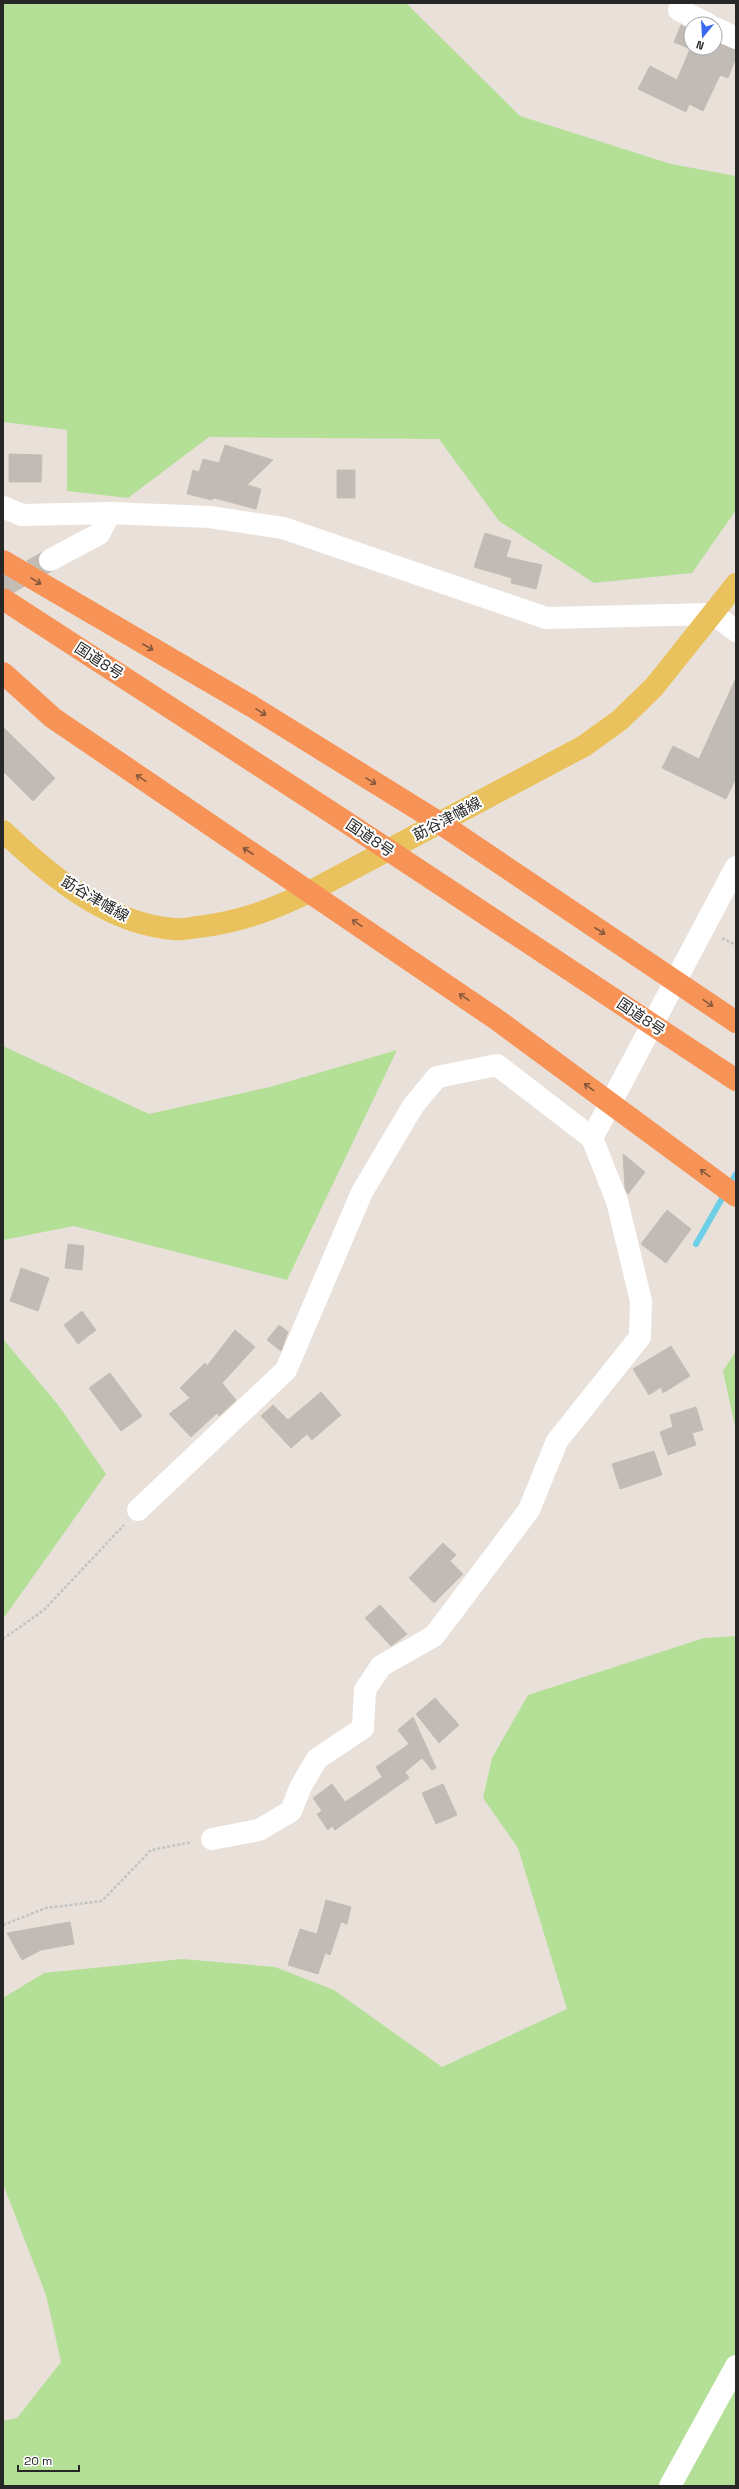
<svg xmlns="http://www.w3.org/2000/svg" width="739" height="2489" font-family="'Space Grotesk','Noto Sans JP',sans-serif">
<style>
.green{fill:#b3df97}
.lines{fill:none;stroke-linecap:round;stroke-linejoin:round}
.stream{stroke:#6ecfe9;stroke-width:6}
.building{fill:#c1bbb6;stroke:#c4bdb3}
.minor-tunnel{stroke:#c2bcb5;stroke-width:22;stroke-dasharray:22 11;stroke-linecap:butt}
.path{stroke:#c3c3c3;stroke-width:2.5;stroke-dasharray:3 2;stroke-linecap:butt}
.minor{stroke:#fff;stroke-width:22}
.major{stroke:#eac25d;stroke-width:22}
.highway{stroke:#f79356;stroke-width:22}
.oneway{stroke:#85583c}
.labels{text-anchor:middle;stroke-width:4;stroke-linejoin:round;paint-order:stroke}
.street-label{font-size:15px;fill:#272727;stroke:#fff}
</style>
<rect width="100%" height="100%" fill="#e9e1d9"/>
<path class="green" d="M3,3h403l114,113 151,48 65,12v334l-44,63 -98,10 -95,-62 -60,-82 -230,-2 -81,61 -61,-7v-61l-64,-8z
M3,1046l146,68 121,-27 127,-37 -110,230 -213,-54 -71,14z
M3,1339l56,67 47,68 -103,145z
M736,1351v80l-13,-60z
M736,1636v850h-733v-65l14,-3 44,-56 -15,-67 -43,-111v-186l41,-25 138,-14 93,8 59,23 108,77 125,-58 -49,-161 -35,-50 9,-40 36,-63 176,-57z"/>
<g class="lines">
<path class="stream" d="M696,1244l40,-70"/>
</g>
<path class="building" d="M681,25l10,5v18h24v-6l21,8v7l-8,21 -8,-3 -17,36 -14,-7 -3,8 -48,-23 12,-23 27,14 13,-31 -16,-7z
M225,445l48,15 -26,25 14,4 -5,20 -42,-11 -2,2 -25,-6 6,-24 6,2 4,-13 16,4z
M9,454l33,1 -1,27h-32z
M337,470h18v28h-18z
M485,533l26,8 -5,16 36,8 -6,24 -25,-6 1,-5 -38,-11z
M736,678v100l-10,21 -64,-31 11,-22 26,13z
M3,727l52,51 -22,23 -30,-30z
M623,1154l22,18 -17,22 -3,-6z
M667,1210l24,19 -25,34 -25,-19z
M68,1244l16,2 -2,24 -17,-2z
M21,1268l28,10 -11,33 -28,-10z
M82,1311l14,19 -18,14 -14,-19z
M279,1325l9,7 -7,19 -14,-11z
M235,1330l20,17 -33,36 14,17 -17,16 -2,-3 -26,24 -22,-23 21,-16 -10,-10 25,-25 2,3z
M671,1346l19,30 -27,17 -2,-6 -12,8 -16,-26z
M110,1373l32,43 -21,15 -32,-43z
M321,1392l20,23 -29,25 -5,-6 -16,14 -30,-32 12,-11 15,15z
M696,1407l7,23 -11,3 4,12 -28,10 -8,-23 13,-5 -3,-12z
M654,1451l8,24 -42,14 -8,-25z
M443,1543l13,12 -6,6 13,13 -29,29 -25,-25z
M380,1605l27,29 -16,12 -26,-28z
M435,1698l24,27 -20,18 -23,-29z
M413,1717l23,51 -4,2 -10,-12 -17,14 4,6 -74,52 -3,-4 -4,4 -11,-16 5,-3 -9,-13 19,-14 13,18 37,-25 -6,-10 33,-23 -11,-14z
M443,1784l14,31 -21,9 -14,-31z
M326,1900l25,7 -4,17 -6,-2 -11,33 -5,-2 -7,21 -30,-9 12,-36 17,5z
M70,1922l4,22 -33,6 -19,10 -15,-27z"/>
<g class="lines">
<path class="minor-tunnel" d="M3,586l47,-26"/>
<path class="path" d="M722,938l14,7
M3,1639l41,-29 80,-85
M3,1925l43,-17 56,-7 49,-51 41,-8"/>
<path class="minor" d="M679,10l29,14
M715,28l21,10
M3,507l19,8 88,-2 100,4 73,11 263,90 167,-4 23,17
M50,560l49,-26 11,-21
M138,1510l148,-140 76,-178 51,-86 24,-29 60,-12 95,73
M212,1839l47,-9 32,-19 10,-25 16,-27 46,-31 2,-38 16,-24 53,-30 95,-126 28,-69 83,-104 1,-36 -24,-100 -25,-63 144,-271
M670,2486l66,-120"/>
<path class="major" d="M3,831c46,44 104,93 171,98 7,1 16,-1 24,-2 42,-5 74,-17 113,-36l273,-145 36,-26 34,-33 82,-103"/>
<path class="highway" d="M3,561l250,146 187,116 296,199
M3,599l337,219 396,262
M3,673l50,45 443,301 240,177"/>
</g>
<defs><path id="oneway-shaft" d="M-6 0H5M1.5-3L5.5 0L1.5 3" fill="none" stroke-width="1.6" stroke-linecap="round" stroke-linejoin="round"/></defs>
<g class="oneway">
<use href="#oneway-shaft" transform="translate(36 581) rotate(31)"/>
<use href="#oneway-shaft" transform="translate(148 647) rotate(30)"/>
<use href="#oneway-shaft" transform="translate(261 712) rotate(32)"/>
<use href="#oneway-shaft" transform="translate(141 778) rotate(-146)"/>
<use href="#oneway-shaft" transform="translate(371 781) rotate(32)"/>
<use href="#oneway-shaft" transform="translate(248 851) rotate(-147)"/>
<use href="#oneway-shaft" transform="translate(357 923) rotate(-146)"/>
<use href="#oneway-shaft" transform="translate(600 931) rotate(33)"/>
<use href="#oneway-shaft" transform="translate(464 997) rotate(-146)"/>
<use href="#oneway-shaft" transform="translate(708 1003) rotate(34)"/>
<use href="#oneway-shaft" transform="translate(589 1087) rotate(-144)"/>
<use href="#oneway-shaft" transform="translate(705 1173) rotate(-144)"/>
</g>
<g class="labels">
<g class="street-label">
<text transform="translate(99 661) rotate(33)" y="5">国道8号</text>
<text transform="translate(447 819) rotate(-28)" y="5">莇谷津幡線</text>
<text transform="translate(370 838) rotate(34)" y="5">国道8号</text>
<text transform="translate(95 899) rotate(30)" y="5">莇谷津幡線</text>
<text transform="translate(641 1017) rotate(34)" y="5">国道8号</text>
</g>
</g>
<rect width="739" height="2489" fill="none" stroke="#272727" stroke-width="8"/>
<g transform="translate(703 36) rotate(198)"><circle r="19" fill="#ffffff" stroke="#a9a9a9"/>
<path d="M0-3L7 15L0 10L-7 15Z" fill="#3d68f2"/>
<text y="-6" font-size="11" font-weight="bold" text-anchor="middle" fill="#272727">N</text>
</g>
<path d="M18 2465v6h61v-6" fill="none" stroke="#272727" stroke-width="2"/>
<text x="24" y="2465" font-size="12" fill="#272727" stroke="#ffffff" stroke-width="3" paint-order="stroke">20 m</text>
</svg>
